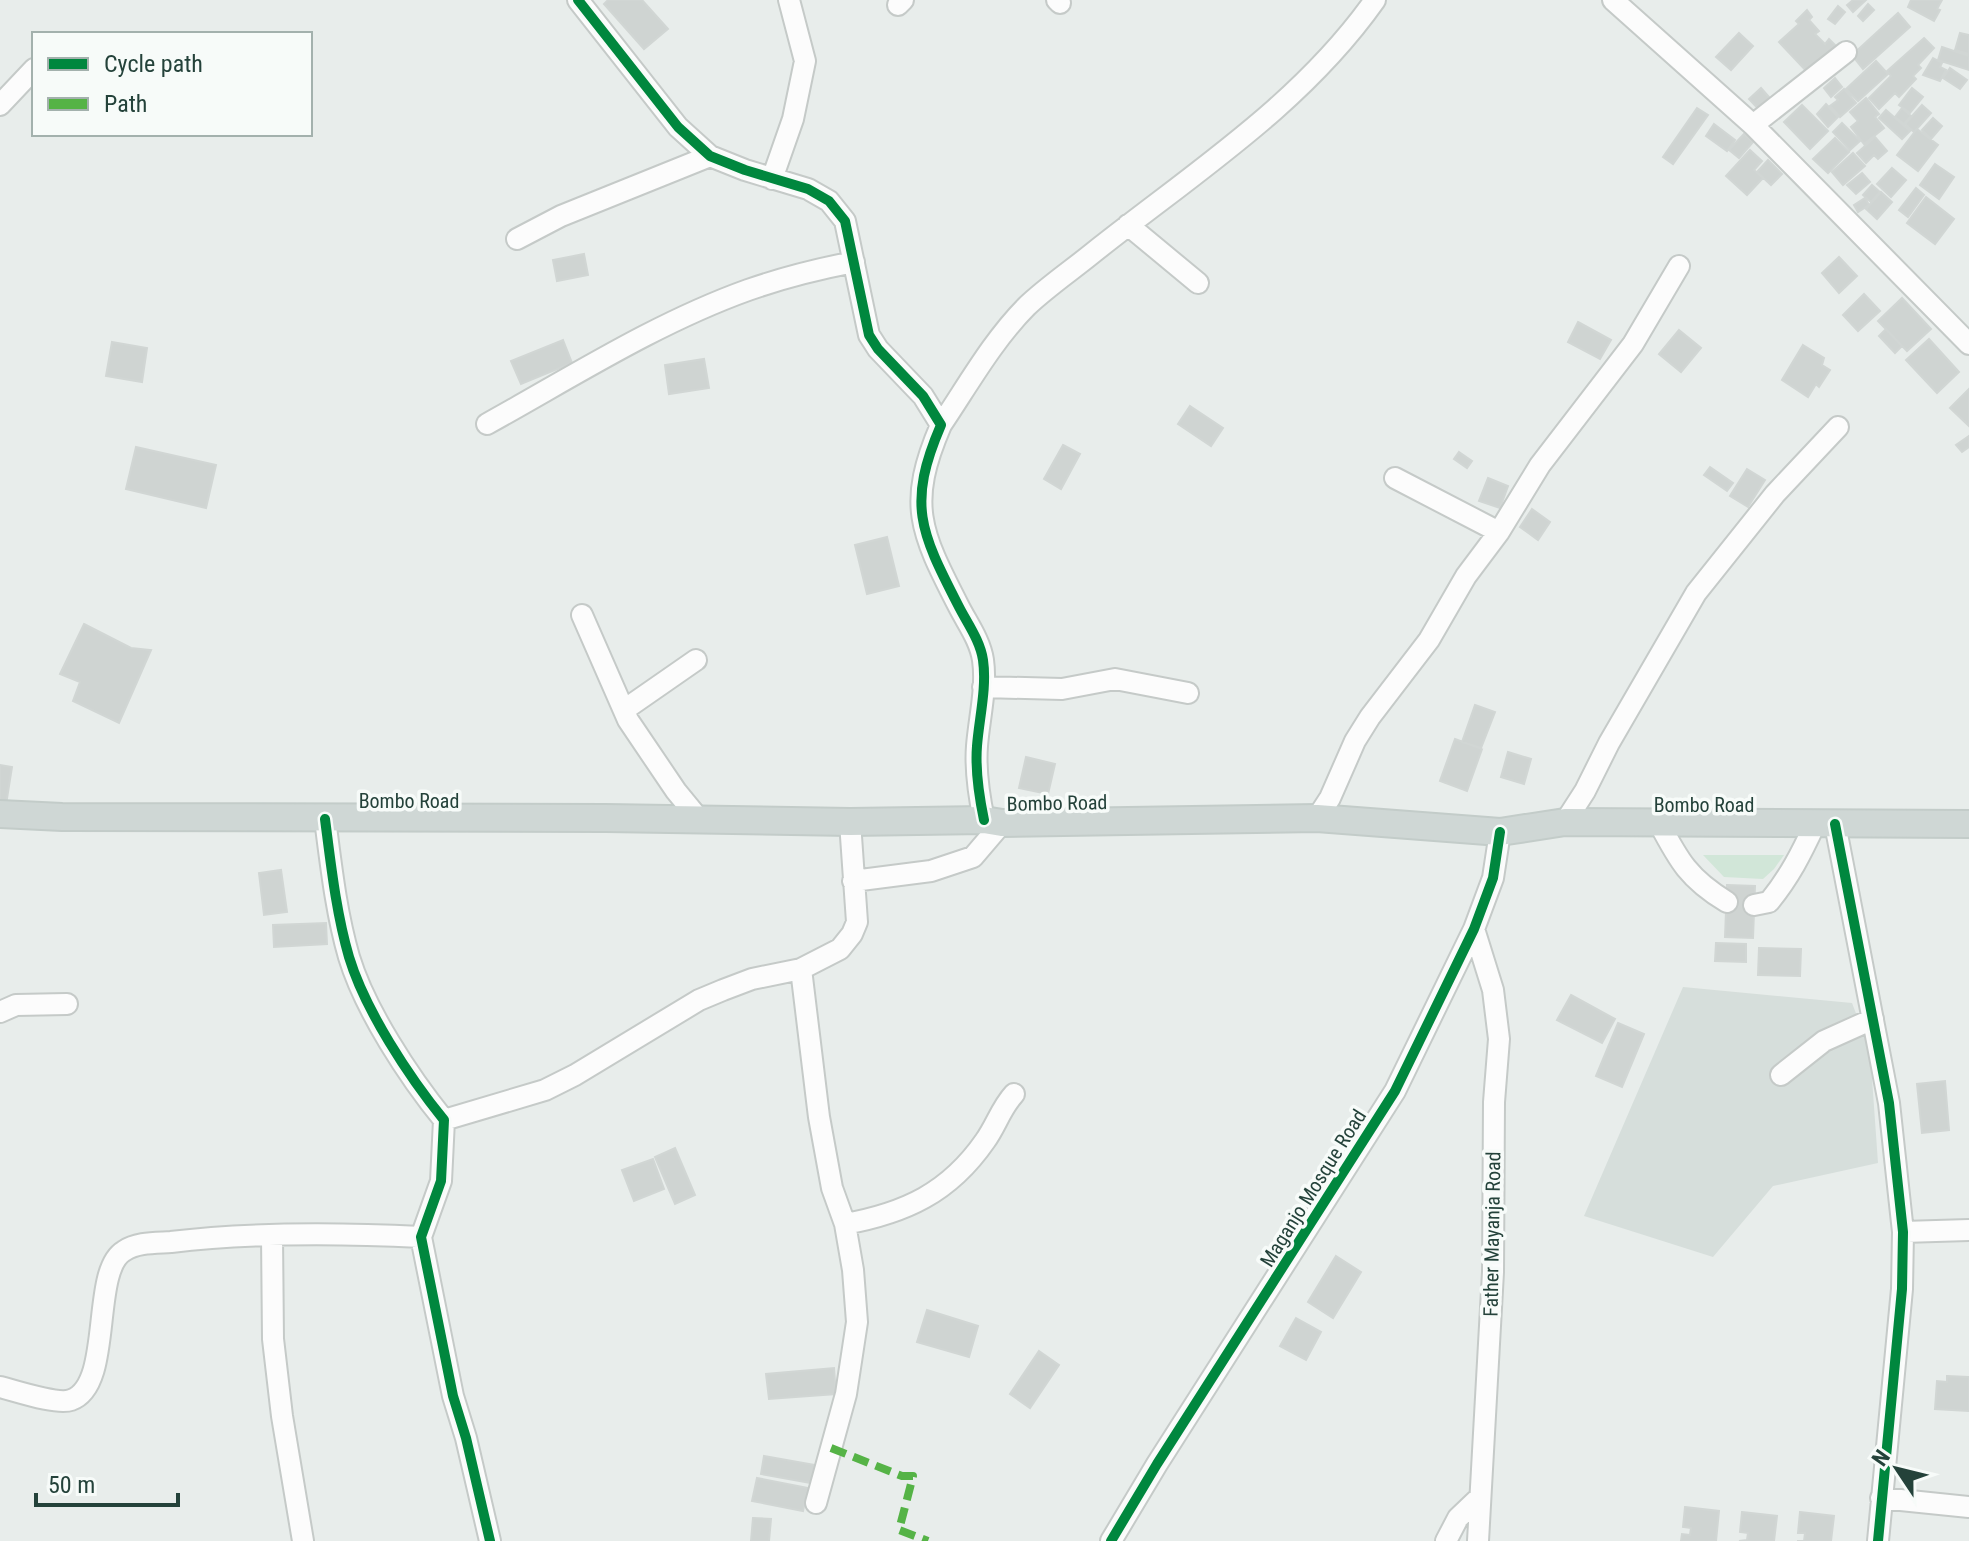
<svg xmlns="http://www.w3.org/2000/svg" width="1969" height="1541" font-family="'Roboto Condensed',sans-serif">
<style>
.built{fill:#d6dedb}
.green{fill:#d1e6d8}
.building{fill:#cfd4d2;stroke:#d1d6d4;stroke-width:2}
.lines{fill:none;stroke-linecap:round;stroke-linejoin:round}
.minor-casing{stroke:#c5cac8;stroke-width:24}
.major-casing{stroke:#c3ccc9;stroke-width:30}
.minor{stroke:#fcfcfc;stroke-width:20}
.major{stroke:#cfd7d5;stroke-width:26}
.quiet{stroke:#55b346;stroke-width:8;stroke-dasharray:16 8;stroke-linecap:butt}
.cycleway-casing{stroke:#f7fbf9;stroke-width:15}
.cycleway{stroke:#00873e;stroke-width:10}
.labels{text-anchor:middle;stroke-width:7;stroke-linejoin:round;paint-order:stroke}
.street-label{font-size:20px;fill:#24423a;stroke:#f7fbf9}
</style>
<rect width="100%" height="100%" fill="#e8edeb"/>
<path class="built" d="M1683,987l169,16 18,47 8,113 -105,23 -60,71 -129,-41z"/>
<path class="green" d="M1703,855h81l-10,14 -11,10 -39,-2z"/>
<path class="building" d="M608,0h34l26,29 -24,20 -40,-45z
M1853,0h13l-13,12 -6,-7z
M1911,0h31l-5,9 3,1 -6,11 -26,-14z
M1868,4l6,6 -11,11 -5,-5z
M1838,6l7,6 -10,12 -7,-5z
M1807,10l5,7 -3,3 10,11 -4,3 10,10 4,-5 11,11 -28,27 -33,-35 20,-18 -3,-3z
M1898,13l12,14 -47,42 -11,-14z
M1739,33l14,13 -22,24 -15,-13z
M1960,33l9,2v19l-14,-4z
M1924,38l10,10 -16,17 3,3 -8,8 3,3 -17,18 -4,-4 -16,16 -10,-11 22,-22 -4,-5z
M1942,47l27,9v14l-31,-10z
M1933,58l9,5 -2,4 6,3 -6,11 -17,-6z
M1876,61l12,13 -30,27 -12,-12z
M1950,68l17,12 -7,9 -17,-11z
M1835,78l7,9 -11,10 -7,-9z
M1761,88l14,16 -12,10 -14,-15z
M1912,88l11,9 -13,16 -11,-8z
M1844,89l12,14 -16,14 -10,-11 8,-6 -3,-3z
M1866,98l13,16 -4,3 9,11 -20,16 -13,-17 7,-6 -8,-9z
M1826,104l12,13 -10,10 -11,-13z
M1802,105l26,26 -18,18 -26,-27z
M1922,105l9,8 -17,19 -9,-8z
M1697,108l11,7 -35,49 -10,-7z
M1902,108l9,8 -7,8 -9,-7z
M1886,110l24,21 -8,8 -23,-21z
M1933,118l9,8 -11,13 -9,-9z
M1842,123l18,18 -10,9 -17,-18z
M1714,124l21,16 -8,11 -21,-15z
M1917,129l21,16 -20,26 -21,-16z
M1744,134l9,8 -14,16 -10,-8z
M1875,137l12,14 -9,8 -4,-4 -8,8 -9,-10z
M1835,138l14,14 -21,21 -15,-14z
M1750,150l12,11 -8,9 9,8 -16,17 -21,-19z
M1853,153l12,13 -22,19 -11,-13z
M1768,160l14,14 -11,11 -14,-13z
M1935,164l19,13 -15,22 -19,-14z
M1892,168l14,12 -15,17 -14,-13z
M1862,173l8,9 -14,12 -9,-9z
M1872,185l8,7 -9,10 -8,-7z
M1916,188l8,7 -16,22 -9,-7z
M1881,192l11,10 -15,17 -11,-10z
M1926,197l28,22 -19,25 -28,-21z
M1865,198l4,7 -11,7 -4,-7z
M584,254l4,21 -31,6 -4,-21z
M1839,257l18,19 -18,17 -17,-20z
M1864,294l16,17 -22,20 -15,-16z
M1902,298l29,31 -24,22 -29,-30z
M1578,322l33,18 -11,19 -32,-17z
M1886,329l16,17 -7,7 -16,-17z
M1679,330l22,18 -20,24 -22,-18z
M1929,339l30,33 -22,21 -31,-33z
M563,340l9,23 -51,21 -10,-23z
M112,342l35,6 -5,34 -36,-6z
M1803,345l21,13 -2,7 8,5 -11,17 -3,-3 -8,13 -26,-17z
M704,359l5,29 -40,6 -4,-29z
M1969,389v37l-19,-18z
M1190,406l33,22 -12,18 -33,-22z
M1969,436v11l-7,5 -6,-7z
M1063,445l17,9 -19,35 -17,-10z
M136,447l80,18 -10,43 -80,-19z
M1459,452l13,9 -5,7 -13,-9z
M1710,467l23,16 -6,8 -23,-16z
M1747,469l18,11 -17,27 -18,-11z
M1488,478l20,8 -8,22 -21,-7z
M1532,509l18,13 -12,18 -18,-13z
M887,537l12,49 -32,8 -12,-49z
M84,624l47,24 20,2 -32,73 -46,-22 7,-19 -20,-8z
M1475,705l20,7 -14,36 -19,-6z
M1455,739l27,10 -15,42 -27,-10z
M1508,752l23,7 -7,25 -23,-7z
M1026,757l29,7 -7,30 -29,-6z
M0,765l12,2 -7,44h-5z
M281,870l6,42 -23,3 -5,-42z
M1727,885l28,1 -2,52 -28,-1z
M326,923l1,21 -53,3 -1,-22z
M1716,943l30,1v18l-31,-1z
M1759,948l42,1 -1,27 -42,-1z
M1571,995l44,24 -13,24 -45,-23z
M1618,1023l26,11 -22,53 -26,-11z
M1945,1081l4,49 -27,3 -5,-49z
M675,1148l20,47 -20,9 -20,-47z
M653,1159l11,30 -30,12 -12,-31z
M1336,1256l25,16 -28,46 -25,-16z
M927,1310l51,16 -9,31 -52,-15z
M1296,1318l25,14 -15,28 -26,-14z
M1039,1351l20,14 -29,43 -20,-14z
M834,1368l2,26 -67,5 -3,-25z
M1947,1376l22,1v34l-34,-2 2,-28 10,1z
M764,1456l51,9 -4,18 -50,-9z
M757,1478l51,10 -5,23 -51,-10z
M1685,1507l34,4 -3,30h-35l1,-7 8,1 1,-7 -8,-1z
M1742,1512l35,4 -3,25h-35l8,-1 1,-7 -8,-1z
M1800,1512l34,4 -3,25h-34h7l1,-8h-7z
M753,1518l18,1 -2,22h-18z"/>
<g class="lines">
<g class="minor-casing">
<path id="minor" d="M578,0l100,127 32,29 35,14 63,19 21,12 16,20 24,114 9,14 45,47 18,29c-34,79 -21,106 17,180 9,18 22,35 25,55 4,28 -4,59 -6,86 -2,25 2,50 7,74
M1057,0l3,3
M1613,0l140,125 216,219
M898,5l5,-5
M0,105l34,-36
M1753,125l93,-73
M772,179l21,-60 12,-58 -16,-61
M1128,225l70,58
M517,239l44,-23 149,-60
M487,424c85,-47 169,-101 261,-134 34,-12 70,-21 106,-28
M941,425c27,-40 52,-85 86,-119 20,-19 45,-36 67,-54 98,-78 207,-147 281,-252
M1395,478l104,54
M582,615l46,105 48,71 23,28
M983,687l79,2 53,-10 73,14
M624,710l72,-50
M1317,818l13,-20 25,-57 15,-24 59,-77 37,-64 33,-44 41,-67 93,-121 46,-78
M325,819c6,46 11,93 24,138 16,53 60,120 95,163l-3,61 -20,56 32,159 13,42 24,103
M1565,822l20,-31 24,-48 87,-150 79,-99 63,-67
M1659,823c20,38 30,56 68,79
M1835,824l54,279 14,129 -1,57 -24,252
M853,881l78,-10 42,-14 29,-34
M1754,905l15,-3c21,-26 32,-48 46,-78
M1474,929l19,61 6,49 -5,63 -1,170 -15,269
M801,969l18,148 13,71 13,36 8,46 4,52 -11,72 -30,109
M0,1012l16,-7 51,-1
M1781,1075l43,-34 49,-22
M444,1120l101,-30 30,-15 124,-75 24,-10 29,-11 49,-10 39,-20 12,-15 5,-12 -7,-100
M845,1224c60,-11 104,-31 140,-83 11,-15 16,-33 29,-47
M1903,1232l66,-2
M272,1236l1,103 9,77 21,125
M0,1387c16,4 57,18 71,13 43,-15 19,-129 53,-149 13,-9 32,-8 47,-9 82,-10 167,-9 250,-5
M1881,1498l88,9
M1111,1541l46,-77 238,-373 79,-162 19,-51 7,-46
M1446,1541l12,-23 21,-20"/>
</g>
<g class="major-casing">
<path id="major" d="M0,814l62,3 544,1 244,4 134,-2 18,3 315,-5 183,14 65,-10 404,2"/>
</g>
<use href="#minor" class="minor"/>
<use href="#major" class="major"/>
<path class="quiet" d="M831,1448l71,28h11l-14,54 29,11"/>
<g class="cycleway-casing">
<path id="cycleway" d="M578,0l100,127 32,29 35,14 63,19 21,12 16,20 24,114 9,14 45,47 18,29c-34,79 -21,106 17,180 9,18 22,35 25,55 4,28 -4,59 -6,86 -2,25 2,50 7,74
M325,819c6,46 11,93 24,138 16,53 60,120 95,163l-3,61 -20,56 32,159 13,42 24,103
M1835,824l54,279 14,129 -1,57 -24,252
M1111,1541l46,-77 238,-373 79,-162 19,-51 7,-46"/>
</g>
<use href="#cycleway" class="cycleway"/>
</g>
<g class="labels">
<g class="street-label">
<text x="409" y="808">Bombo Road</text>
<text transform="translate(1057 803) rotate(-1)" y="7">Bombo Road</text>
<text x="1704" y="812">Bombo Road</text>
<text transform="translate(1313 1188) rotate(-58)" y="7">Maganjo Mosque Road</text>
<text transform="translate(1492 1234) rotate(-89)" y="7">Father Mayanja Road</text>
</g>
</g>
<rect x="32" y="32" width="280" height="104" fill="#f7fbf9" stroke="#a3b1ad" stroke-width="2"/>
<rect x="48" y="58" width="40" height="12" fill="#00873e" stroke="#a3b1ad" stroke-width="2"/>
<text x="104" y="72" font-size="24" fill="#24423a">Cycle path</text>
<rect x="48" y="98" width="40" height="12" fill="#55b346" stroke="#a3b1ad" stroke-width="2"/>
<text x="104" y="112" font-size="24" fill="#24423a">Path</text>
<g transform="translate(1897 1469) rotate(305)" stroke="#f7fbf9" stroke-width="6" paint-order="stroke">
<path d="M0-6L14 30L0 20L-14 30Z" fill="#24423a"/>
<text y="-12" font-size="22" font-weight="bold" text-anchor="middle" fill="#24423a">N</text>
</g>
<path d="M36 1493v12h142v-12" fill="none" stroke="#24423a" stroke-width="4"/>
<text x="48" y="1493" font-size="24" fill="#24423a" stroke="#f7fbf9" stroke-width="6" paint-order="stroke">50 m</text>
</svg>
